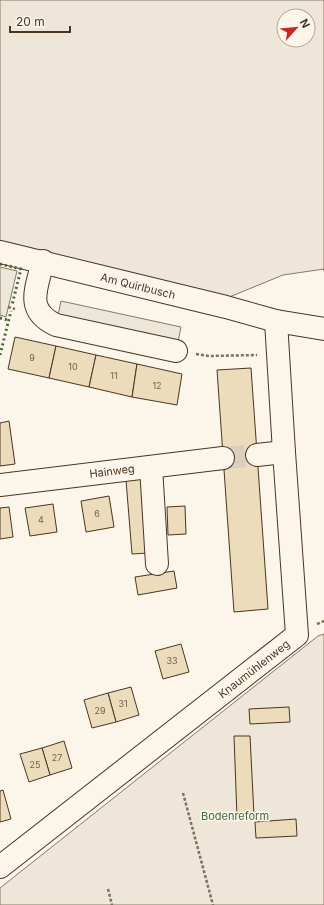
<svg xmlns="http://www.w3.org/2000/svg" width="324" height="905" font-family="Inter,sans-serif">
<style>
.green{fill:#ede6d9;stroke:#887966;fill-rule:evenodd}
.parking{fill:#ede7d9;stroke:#887966}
.building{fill:#ecdcbc;stroke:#4a3520}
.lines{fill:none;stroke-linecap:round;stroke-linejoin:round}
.minor-tunnel{stroke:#d8cfc1;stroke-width:22;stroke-dasharray:22 11;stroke-linecap:butt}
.minor-casing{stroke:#4a3520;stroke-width:24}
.path{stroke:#7f6f5c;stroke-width:2.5;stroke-dasharray:3 2;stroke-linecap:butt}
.minor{stroke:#fbf6e9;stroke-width:22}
.hedge{stroke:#436837;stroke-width:3;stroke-dasharray:2 3;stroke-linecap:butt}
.labels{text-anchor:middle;stroke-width:3;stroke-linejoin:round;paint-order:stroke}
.number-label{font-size:9px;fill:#725f47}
.street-label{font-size:11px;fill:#4a3520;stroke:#fbf6e9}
.park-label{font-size:11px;fill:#436837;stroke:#fbf6e9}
</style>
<rect width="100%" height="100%" fill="#fbf6e9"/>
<g class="green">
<path d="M 0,0 L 324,0 L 324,271 L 324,269 L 283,275 L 227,298 L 0,241 ZM 284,16 L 308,16 L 308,40 L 284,40 Z"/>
<path d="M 324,634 L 324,905 L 0,905 L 0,888 L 318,636 Z"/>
</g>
<g class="parking">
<path d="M 0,267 L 17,271 L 6,317 L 0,315 Z"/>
<path d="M 61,301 L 181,327 L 176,351 L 56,325 Z"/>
</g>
<g class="building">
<path d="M 15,337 L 56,346 L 49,378 L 8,369 Z"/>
<path d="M 56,346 L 96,355 L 89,387 L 49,378 Z"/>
<path d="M 96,355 L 137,364 L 132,397 L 89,387 Z"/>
<path d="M 137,364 L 182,374 L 177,405 L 132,397 Z"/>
<path d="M 251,368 L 268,609 L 234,612 L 217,370 Z"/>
<path d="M 9,421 L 15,464 L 0,466 L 0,423 Z"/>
<path d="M 143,478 L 149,553 L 132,554 L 126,480 Z"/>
<path d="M 109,496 L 114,527 L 86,532 L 81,501 Z"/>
<path d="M 53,504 L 57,532 L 30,536 L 25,508 Z"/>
<path d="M 185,506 L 186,534 L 168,535 L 167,507 Z"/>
<path d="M 9,507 L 13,537 L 0,539 L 0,508 Z"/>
<path d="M 174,571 L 177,588 L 138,595 L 135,577 Z"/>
<path d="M 181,644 L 189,672 L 163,679 L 155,651 Z"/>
<path d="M 131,687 L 139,715 L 116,722 L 108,693 Z"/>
<path d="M 108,693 L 116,722 L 92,728 L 84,700 Z"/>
<path d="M 289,707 L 290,722 L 250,724 L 249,709 Z"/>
<path d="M 234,736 L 250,736 L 254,816 L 237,817 Z"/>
<path d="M 64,741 L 72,768 L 50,775 L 42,748 Z"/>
<path d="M 42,748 L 50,775 L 29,782 L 20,754 Z"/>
<path d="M 3,790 L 11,819 L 0,822 L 0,791 Z"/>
<path d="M 296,819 L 297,836 L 256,838 L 255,822 Z"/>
</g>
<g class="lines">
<path class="minor-tunnel" d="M 223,458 L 257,455"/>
<g class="minor-casing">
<g id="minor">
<path d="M 0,252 L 226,307 L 276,321 L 324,329"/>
<path d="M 43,261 C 37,288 24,310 56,325 L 176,351"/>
<path d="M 257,455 L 284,452"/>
<path d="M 151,467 L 157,564"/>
<path d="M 0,485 L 223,458"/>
<path d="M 0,867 L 297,635 L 284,452 L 276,321"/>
</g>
</g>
<g class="path">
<path d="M 8,307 L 15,309"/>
<path d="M 196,354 L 209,356 L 257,355"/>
<path d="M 317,624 L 324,621"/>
<path d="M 183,793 L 213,905"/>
<path d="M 108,889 L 112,905"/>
</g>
<use href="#minor" class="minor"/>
<g class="hedge">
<path d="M 0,264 L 21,269 L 12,305"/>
<path d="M 0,318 L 8,320"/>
<path d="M 0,355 L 11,311"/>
</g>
</g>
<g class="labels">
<g class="number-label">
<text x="32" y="361">9</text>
<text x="73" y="370">10</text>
<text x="114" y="379">11</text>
<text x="157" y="389">12</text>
<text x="97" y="517">6</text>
<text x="41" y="523">4</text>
<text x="172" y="664">33</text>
<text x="123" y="707">31</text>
<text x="100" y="714">29</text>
<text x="57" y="761">27</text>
<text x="35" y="768">25</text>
</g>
<g class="street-label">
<text transform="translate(138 286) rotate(14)" y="4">Am Quirlbusch</text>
<text transform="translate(112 471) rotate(-7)" y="4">Hainweg</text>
<text transform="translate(254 669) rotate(-38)" y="4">Knaumühlenweg</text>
</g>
<g class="park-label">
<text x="235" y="820">Bodenreform</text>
</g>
</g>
<g transform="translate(296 28) rotate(63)"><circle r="19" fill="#fbf6e9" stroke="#b4a999"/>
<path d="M0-3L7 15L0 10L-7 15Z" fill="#c62828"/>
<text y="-6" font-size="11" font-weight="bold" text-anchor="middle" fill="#4a3520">N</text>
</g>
<path d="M10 26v6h60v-6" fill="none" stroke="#4a3520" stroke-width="2"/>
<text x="16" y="26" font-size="12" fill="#4a3520" stroke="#fbf6e9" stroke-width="3" paint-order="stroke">20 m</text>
</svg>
